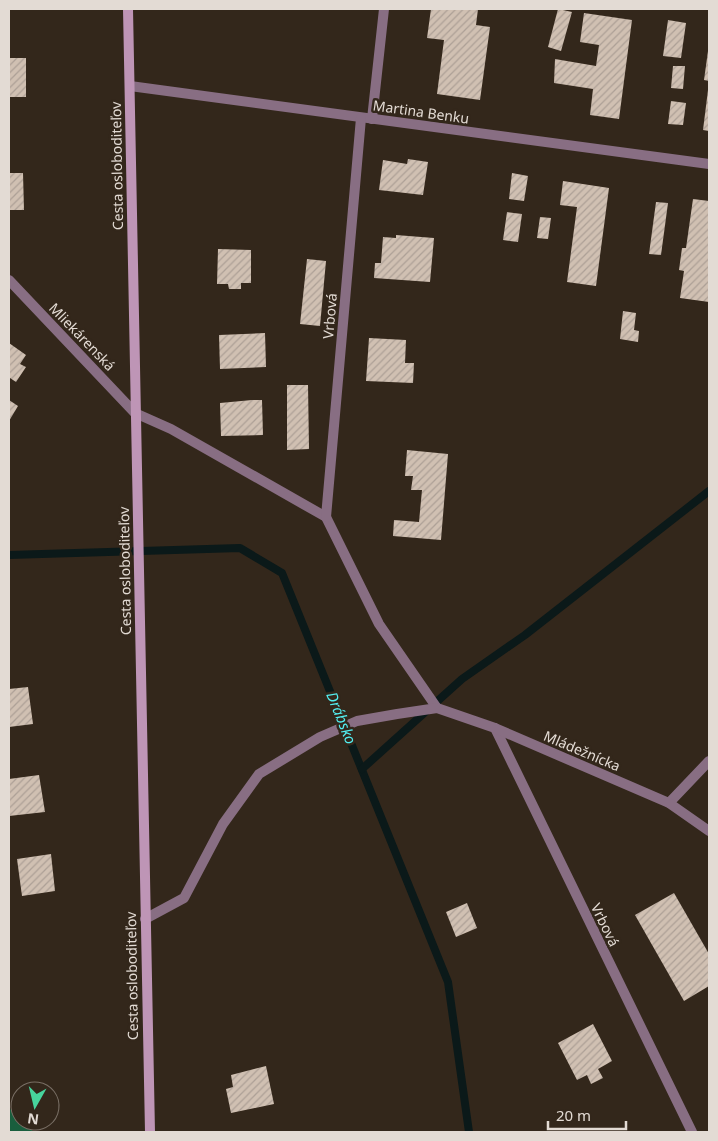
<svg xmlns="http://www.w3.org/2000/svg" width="718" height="1141" font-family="'Noto Sans',sans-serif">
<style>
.green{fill:#195e3d}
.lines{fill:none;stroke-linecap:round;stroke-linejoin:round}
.stream{stroke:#0b1919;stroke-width:8}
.building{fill:url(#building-hatch)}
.lane{stroke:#886e83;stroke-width:10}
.street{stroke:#886e83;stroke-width:10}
.secondary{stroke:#be95b6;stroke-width:10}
.labels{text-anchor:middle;stroke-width:5;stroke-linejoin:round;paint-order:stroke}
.street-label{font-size:14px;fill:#e3dbd4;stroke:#33271b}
.water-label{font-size:15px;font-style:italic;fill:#53eef0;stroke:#33271b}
</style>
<defs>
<pattern id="building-hatch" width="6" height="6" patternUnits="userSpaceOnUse" patternTransform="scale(1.25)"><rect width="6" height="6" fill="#d0c0b2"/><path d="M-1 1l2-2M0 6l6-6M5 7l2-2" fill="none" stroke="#ada096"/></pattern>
</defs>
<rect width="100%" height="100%" fill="#33271b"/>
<path class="green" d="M 9,1108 L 20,1119 L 20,1121 L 22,1121 L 34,1132 L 9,1132 Z"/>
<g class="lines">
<g class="stream">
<path d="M 9,555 L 240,548 L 282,573 L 448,982 L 469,1132"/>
<path d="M 362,769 L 462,679 L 525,635 L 709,491"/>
</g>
</g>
<g class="building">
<path d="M 431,9 L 478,9 L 476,25 L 490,27 L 480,100 L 437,94 L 444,40 L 427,38 Z"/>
<path d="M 558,9 L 572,12 L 561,51 L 548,47 Z"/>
<path d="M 584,13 L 632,20 L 619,119 L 590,115 L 593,89 L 554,83 L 555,59 L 596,66 L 599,45 L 580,42 Z"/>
<path d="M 668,20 L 686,23 L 681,58 L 663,56 Z"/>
<path d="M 708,51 L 709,51 L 709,81 L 704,80 Z"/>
<rect x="9" y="58" width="17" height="39"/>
<path d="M 673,66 L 685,66 L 683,89 L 671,88 Z"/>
<path d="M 708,90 L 709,90 L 709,131 L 703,130 Z"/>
<path d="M 671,101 L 686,103 L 683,125 L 668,124 Z"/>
<path d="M 408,159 L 428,162 L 423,195 L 379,190 L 383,160 L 407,164 Z"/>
<path d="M 9,173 L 23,173 L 24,210 L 9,210 Z"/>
<path d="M 512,173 L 528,176 L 524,201 L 509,199 Z"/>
<path d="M 563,181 L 609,188 L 596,286 L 567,282 L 577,207 L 560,205 Z"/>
<path d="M 693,199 L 709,201 L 709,302 L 680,298 L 684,271 L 679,270 L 682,248 L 686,248 Z"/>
<path d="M 656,202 L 668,203 L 661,255 L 649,254 Z"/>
<path d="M 507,212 L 522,214 L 518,242 L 503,240 Z"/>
<path d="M 540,217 L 551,218 L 548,239 L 537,238 Z"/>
<path d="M 396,235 L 434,238 L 430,282 L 374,278 L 375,263 L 381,263 L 383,237 L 396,238 Z"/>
<path d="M 218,249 L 251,250 L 251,283 L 241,283 L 241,289 L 229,289 L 228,284 L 217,284 Z"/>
<path d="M 307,259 L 326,261 L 320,326 L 300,324 Z"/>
<path d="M 623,311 L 636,313 L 634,330 L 639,331 L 638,342 L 620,339 Z"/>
<path d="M 265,333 L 266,367 L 220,369 L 219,335 Z"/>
<path d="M 369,338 L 406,340 L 405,363 L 414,363 L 413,383 L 366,381 Z"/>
<path d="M 9,343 L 26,355 L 20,364 L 26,367 L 16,382 L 10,378 L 9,380 Z"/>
<path d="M 287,385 L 308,385 L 309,449 L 287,450 Z"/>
<path d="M 9,400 L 18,406 L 9,421 Z"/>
<path d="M 252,400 L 262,400 L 263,435 L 221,436 L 220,403 Z"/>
<path d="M 407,450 L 448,454 L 441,540 L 393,536 L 394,520 L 419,522 L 422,490 L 411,490 L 413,476 L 405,476 Z"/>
<path d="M 28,687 L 33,724 L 9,727 L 9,689 Z"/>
<path d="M 39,775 L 45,812 L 9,816 L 9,779 Z"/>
<path d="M 51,854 L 55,891 L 22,896 L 17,859 Z"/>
<path d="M 674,893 L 709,954 L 709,986 L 684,1001 L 635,915 Z"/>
<path d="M 467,903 L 477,928 L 456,937 L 446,912 Z"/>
<path d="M 593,1024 L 612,1061 L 598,1069 L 603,1078 L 591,1084 L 587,1075 L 577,1080 L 558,1043 Z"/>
<path d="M 266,1066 L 274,1104 L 231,1113 L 226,1089 L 233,1087 L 231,1075 Z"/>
</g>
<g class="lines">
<g class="lane">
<path d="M 372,119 L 384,9"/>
<path d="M 669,803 L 709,761"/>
</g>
<g class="street">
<path d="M 130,86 L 709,164"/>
<path d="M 9,280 L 135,413 L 171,429 L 326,517 L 379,624 L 437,708"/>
<path d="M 326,517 L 361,118"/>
<path d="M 495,728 L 692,1132"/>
<path d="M 145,919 L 184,898 L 223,824 L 259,774 L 320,737 L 357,721 L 397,714 L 437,708 L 495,728 L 669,803 L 709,831"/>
</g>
<path class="secondary" d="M 128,9 L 150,1132"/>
</g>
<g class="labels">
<g class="street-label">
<text transform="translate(421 112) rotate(8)" y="5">Martina Benku</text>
<text transform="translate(117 166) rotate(-91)" y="5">Cesta osloboditeľov</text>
<text transform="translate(330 316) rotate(-85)" y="5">Vrbová</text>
<text transform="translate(82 337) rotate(46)" y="5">Mliekárenská</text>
<text transform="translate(125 571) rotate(-91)" y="5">Cesta osloboditeľov</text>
<text transform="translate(582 751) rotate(23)" y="5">Mládežnícka</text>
<text transform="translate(605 925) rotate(64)" y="5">Vrbová</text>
<text transform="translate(132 976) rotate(-91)" y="5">Cesta osloboditeľov</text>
</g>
<g class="water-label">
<text transform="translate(341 718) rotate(68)" y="5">Drábsko</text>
</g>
</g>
<rect width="718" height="1141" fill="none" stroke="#e3dbd4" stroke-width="20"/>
<g transform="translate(35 1106) rotate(188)"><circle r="24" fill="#33271b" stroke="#796f65"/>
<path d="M0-4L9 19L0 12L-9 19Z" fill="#47d49d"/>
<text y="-8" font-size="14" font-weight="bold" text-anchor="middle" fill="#e3dbd4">N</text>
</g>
<path d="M548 1121v8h78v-8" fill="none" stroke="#e3dbd4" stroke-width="2.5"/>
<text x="556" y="1121" font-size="15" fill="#e3dbd4" stroke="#33271b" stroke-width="4" paint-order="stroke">20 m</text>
</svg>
